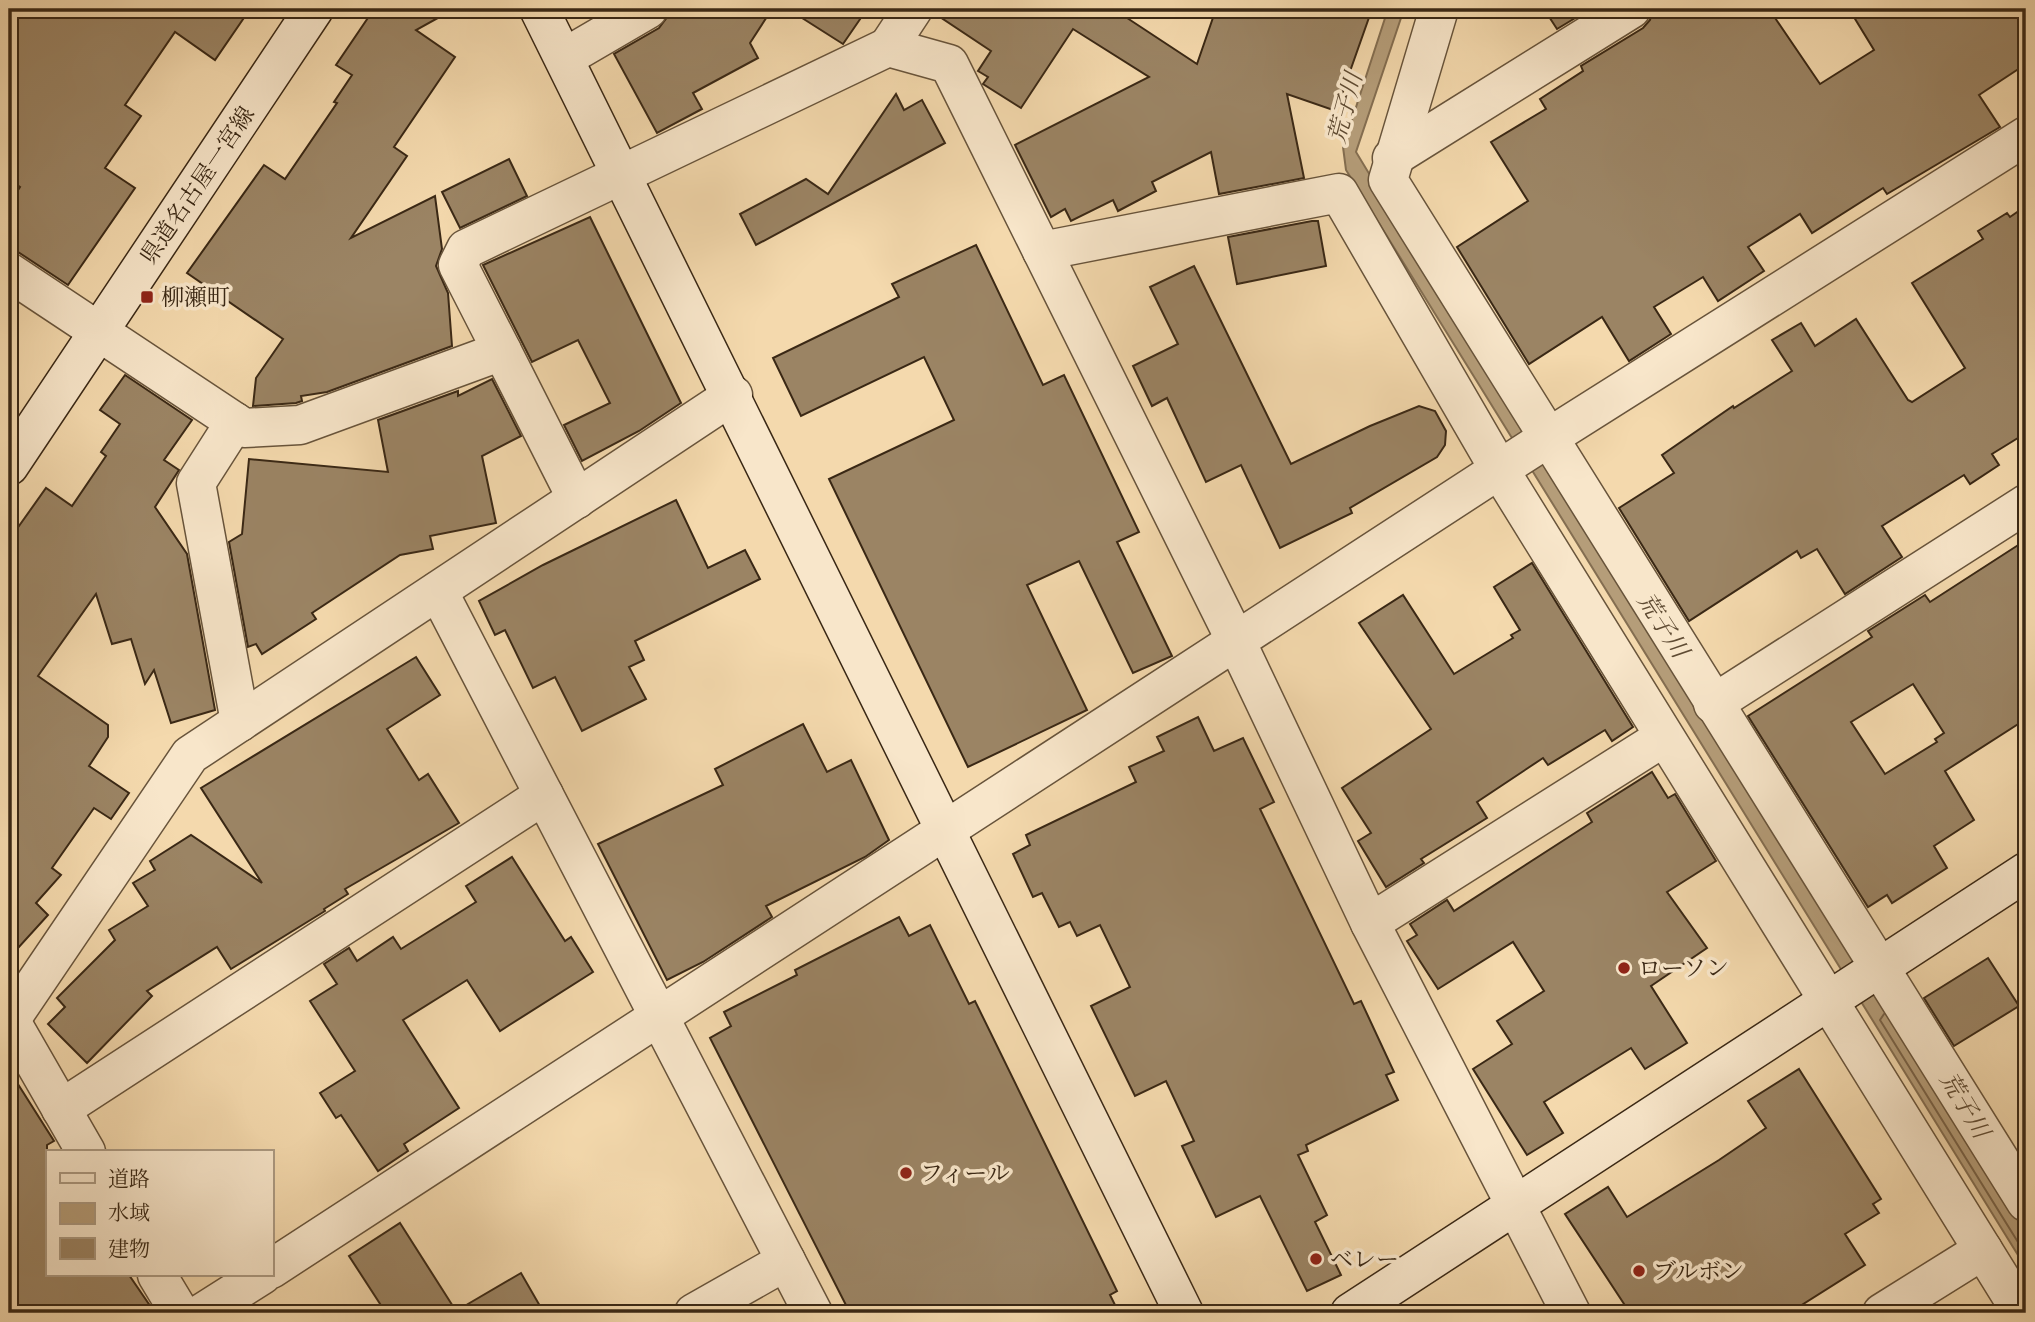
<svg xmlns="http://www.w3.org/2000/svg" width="2035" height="1322" font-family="'IM FELL Double Pica','Noto Serif JP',serif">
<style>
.water{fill:#b59d79;stroke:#846e51;stroke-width:2}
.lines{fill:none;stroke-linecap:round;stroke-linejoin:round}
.shore{stroke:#786247;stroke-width:2}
.building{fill:#9b8464;stroke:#3a2815;stroke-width:2;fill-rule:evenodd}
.street-casing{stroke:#68543b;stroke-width:41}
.secondary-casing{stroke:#3a2815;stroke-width:41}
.street{stroke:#f8e6ca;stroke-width:38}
.secondary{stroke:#f8e6ca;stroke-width:38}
.poi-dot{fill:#8f2418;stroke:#f8e6ca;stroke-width:2.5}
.labels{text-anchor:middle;stroke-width:7;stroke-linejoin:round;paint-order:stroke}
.street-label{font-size:23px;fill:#3a2815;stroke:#f8e6ca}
.poi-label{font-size:23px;fill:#3a2815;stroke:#f8e6ca;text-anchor:start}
.water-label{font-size:24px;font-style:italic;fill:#5f4b33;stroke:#f8e6ca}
</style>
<rect width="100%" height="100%" fill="#f4d9ad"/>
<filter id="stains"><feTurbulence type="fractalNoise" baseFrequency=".00286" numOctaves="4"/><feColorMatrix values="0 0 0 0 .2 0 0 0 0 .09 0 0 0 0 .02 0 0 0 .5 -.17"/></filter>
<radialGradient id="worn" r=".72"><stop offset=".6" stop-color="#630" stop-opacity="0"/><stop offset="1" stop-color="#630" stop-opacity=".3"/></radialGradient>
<path class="water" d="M 1388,9 L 1404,9 L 1356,152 L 1548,470 L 2026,1223 L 2026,1268 L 1346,170 L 1343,147 Z"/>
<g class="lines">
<path class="shore" d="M 1884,1014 L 1880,1020 L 2026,1255"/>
</g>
<g class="building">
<path d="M 9,9 L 250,9 L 215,60 L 175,32 L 125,105 L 141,116 L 105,168 L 135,188 L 68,285 L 9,246 L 9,204 L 20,187 L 9,179 Z"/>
<path d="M 374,9 L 454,9 L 416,30 L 455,57 L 394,147 L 407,156 L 351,238 L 435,196 L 442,249 L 436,266 L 448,293 L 452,346 L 327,392 L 301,396 L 302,401 L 296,403 L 253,406 L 256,378 L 283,339 L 187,273 L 264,165 L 285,179 L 337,103 L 334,102 L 352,75 L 336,65 Z"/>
<path d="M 682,9 L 772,9 L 750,43 L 758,58 L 693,93 L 702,109 L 657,133 L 614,54 L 659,28 L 668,16 Z"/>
<path d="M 788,9 L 867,9 L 843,44 Z"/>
<path d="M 935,9 L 1104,9 L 1115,16 L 1118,12 L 1197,64 L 1216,9 L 1372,9 L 1336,111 L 1287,94 L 1304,178 L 1219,194 L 1211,152 L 1152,182 L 1156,191 L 1118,211 L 1113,200 L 1071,221 L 1065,209 L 1051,217 L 1015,145 L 1149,77 L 1073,29 L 1021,108 L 983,84 L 988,77 L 978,71 L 991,51 L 934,13 Z"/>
<path d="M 1544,9 L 1590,9 L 1557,29 Z"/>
<path d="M 1653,9 L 1769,9 L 1820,84 L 1874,50 L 1849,9 L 2026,9 L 2026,64 L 1979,95 L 2000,127 L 1887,194 L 1883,188 L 1812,233 L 1800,214 L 1748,247 L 1764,271 L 1718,301 L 1703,277 L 1654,307 L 1671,334 L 1629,361 L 1602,317 L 1529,364 L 1457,247 L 1528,201 L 1491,142 L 1546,109 L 1540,99 L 1583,71 L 1581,66 L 1643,28 L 1650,20 Z"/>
<path d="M 896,94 L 904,110 L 922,100 L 945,143 L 756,245 L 740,214 L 806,179 L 828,194 Z"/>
<path d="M 509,159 L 527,196 L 460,228 L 442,192 Z"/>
<path d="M 2026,206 L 2026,433 L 1992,454 L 1999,465 L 1970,484 L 1964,475 L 1882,526 L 1902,557 L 1845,594 L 1817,549 L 1801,558 L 1797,551 L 1689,621 L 1619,508 L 1674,473 L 1662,455 L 1733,406 L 1734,408 L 1792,371 L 1772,340 L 1801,323 L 1815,346 L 1856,319 L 1908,400 L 1912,402 L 1965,368 L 1912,283 L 1983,239 L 1978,231 L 2007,213 L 2010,217 Z"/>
<path d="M 590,217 L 681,403 L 639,431 L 582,461 L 564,425 L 610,403 L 578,340 L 532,362 L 483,265 Z"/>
<path d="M 1312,221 L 1318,221 L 1326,266 L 1237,284 L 1228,237 Z"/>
<path d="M 976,245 L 1043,385 L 1064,375 L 1139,532 L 1117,542 L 1172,656 L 1133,673 L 1079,561 L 1027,585 L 1087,710 L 968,767 L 829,479 L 954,420 L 924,357 L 801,416 L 773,358 L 899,297 L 892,284 Z"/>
<path d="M 1194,266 L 1291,464 L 1370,426 L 1419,406 L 1435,411 L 1446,431 L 1445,445 L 1437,457 L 1350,508 L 1352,513 L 1280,548 L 1241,465 L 1206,482 L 1167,398 L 1152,406 L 1133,366 L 1178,344 L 1150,287 Z"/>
<path d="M 125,375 L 192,420 L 164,460 L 179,470 L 155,507 L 187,554 L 215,710 L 171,723 L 154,670 L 145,684 L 131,639 L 112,644 L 96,594 L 38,676 L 108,725 L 108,737 L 89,766 L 129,793 L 111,819 L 94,808 L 52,868 L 61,875 L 36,903 L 48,915 L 9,958 L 9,540 L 46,488 L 72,506 L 106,456 L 101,452 L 120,424 L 100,410 Z"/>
<path d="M 492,379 L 521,436 L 482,456 L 496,523 L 430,536 L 433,549 L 400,555 L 312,613 L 316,619 L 262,654 L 256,644 L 248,647 L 229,542 L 242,534 L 249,459 L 388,472 L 378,420 L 458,391 L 458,396 Z"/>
<path d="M 676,500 L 708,568 L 745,550 L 760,579 L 635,641 L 644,660 L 629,667 L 646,699 L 582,731 L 555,677 L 533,688 L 505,630 L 495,635 L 479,601 L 543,565 Z"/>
<path d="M 2026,540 L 2026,719 L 1945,771 L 1974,820 L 1934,846 L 1947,868 L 1892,903 L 1887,895 L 1868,907 L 1748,716 L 1872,637 L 1868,631 L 1925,595 L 1930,602 ZM 1913,684 L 1944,733 L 1935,739 L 1937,742 L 1885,774 L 1851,722 Z"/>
<path d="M 1532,563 L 1633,727 L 1612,741 L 1605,730 L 1548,765 L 1543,758 L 1477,802 L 1487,818 L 1421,859 L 1424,863 L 1386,887 L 1358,841 L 1371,833 L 1342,788 L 1431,729 L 1359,623 L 1403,595 L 1454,674 L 1513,638 L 1511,635 L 1520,630 L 1494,587 Z"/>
<path d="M 416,657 L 440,695 L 387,729 L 419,780 L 428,774 L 459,823 L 345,889 L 348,894 L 324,909 L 325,911 L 231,969 L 217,947 L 147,991 L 152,996 L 87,1063 L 48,1024 L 65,1007 L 57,998 L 115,940 L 109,930 L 148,906 L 133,883 L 155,870 L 150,861 L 191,835 L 262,883 L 201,788 Z"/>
<path d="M 1198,717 L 1214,751 L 1243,738 L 1274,802 L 1260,809 L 1354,1004 L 1361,1001 L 1394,1072 L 1386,1075 L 1398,1100 L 1306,1145 L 1308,1151 L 1298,1155 L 1327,1215 L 1315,1222 L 1341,1275 L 1307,1291 L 1260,1196 L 1216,1217 L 1182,1146 L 1194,1141 L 1166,1081 L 1135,1096 L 1091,1006 L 1130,987 L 1100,925 L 1077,936 L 1070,922 L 1059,927 L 1042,893 L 1033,897 L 1013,854 L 1030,845 L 1026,835 L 1136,782 L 1129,767 L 1164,751 L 1157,737 Z"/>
<path d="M 803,724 L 827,772 L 851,760 L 889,840 L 865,857 L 766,906 L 772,917 L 703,962 L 667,980 L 598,844 L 723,785 L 715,769 Z"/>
<path d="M 1652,772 L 1668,798 L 1675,794 L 1716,861 L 1667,892 L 1707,948 L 1651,986 L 1687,1043 L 1645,1069 L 1631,1048 L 1544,1102 L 1563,1133 L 1527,1155 L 1473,1069 L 1512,1044 L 1497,1021 L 1544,991 L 1513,942 L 1438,989 L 1407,941 L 1417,935 L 1410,924 L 1447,900 L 1454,911 L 1592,822 L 1587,813 Z"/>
<path d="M 512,857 L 565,941 L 571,937 L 593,972 L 500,1031 L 467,980 L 403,1020 L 459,1108 L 404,1144 L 408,1151 L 378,1171 L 341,1115 L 336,1118 L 320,1093 L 355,1071 L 310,1001 L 337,984 L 324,964 L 349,948 L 357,961 L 393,937 L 401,949 L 476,902 L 466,886 Z"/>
<path d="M 899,917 L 909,936 L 930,925 L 969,1004 L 975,1001 L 1117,1291 L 1110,1295 L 1119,1313 L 850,1313 L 710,1038 L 731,1026 L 724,1012 L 797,975 L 795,970 Z"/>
<path d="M 1988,958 L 2019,1006 L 1954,1046 L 1924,998 Z"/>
<path d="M 1799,1069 L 1881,1199 L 1873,1204 L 1879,1213 L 1845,1234 L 1865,1265 L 1789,1313 L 1630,1313 L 1565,1214 L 1608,1187 L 1627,1217 L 1719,1160 L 1766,1128 L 1748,1101 Z"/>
<path d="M 9,1070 L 54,1141 L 47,1145 L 47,1275 L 129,1275 L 155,1313 L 9,1313 Z"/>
<path d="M 400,1223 L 456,1311 L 521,1273 L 544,1313 L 386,1313 L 349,1256 Z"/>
</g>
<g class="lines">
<g class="street-casing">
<g id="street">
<path d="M 1439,9 L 1388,180 L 2026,1202"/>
<path d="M 888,47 L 913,9"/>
<path d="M 564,58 L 648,9"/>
<path d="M 1392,158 L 1631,9"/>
<path d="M 1042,251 L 1339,193 L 1499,469 L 2022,1313"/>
<path d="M 9,272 L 244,428 L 300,425 L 502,351 L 458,265 L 466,249 L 888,47 L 949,64 L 1236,641 L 1370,923 L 1571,1313"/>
<path d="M 502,351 L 577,499"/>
<path d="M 235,422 L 196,483 L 240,722"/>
<path d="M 438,591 L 813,1313"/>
<path d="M 1713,704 L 2026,504"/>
<path d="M 1370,923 L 1664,737"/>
<path d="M 9,1018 L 86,1152"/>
<path d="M 9,1022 L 190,755 L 733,395"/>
<path d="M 61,1109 L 544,795"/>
<path d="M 271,1269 L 1540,443 L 2026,136"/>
<path d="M 157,1275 L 180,1313"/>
<path d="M 202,1313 L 262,1275"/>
<path d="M 694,1313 L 786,1261"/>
<path d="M 1882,1313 L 1983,1250"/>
</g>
</g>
<g class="secondary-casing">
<g id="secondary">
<path d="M 539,9 L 1184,1313"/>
<path d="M 9,466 L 314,9"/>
<path d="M 1350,1313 L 2026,872"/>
</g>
</g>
<use href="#street" class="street"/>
<use href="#secondary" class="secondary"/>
</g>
<g class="poi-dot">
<rect x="140" y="290" width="14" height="14" rx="3.5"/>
<circle cx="1624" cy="968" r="7"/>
<circle cx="906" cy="1173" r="7"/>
<circle cx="1316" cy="1259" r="7"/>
<circle cx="1639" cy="1271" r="7"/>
</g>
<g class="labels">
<g class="street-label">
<text transform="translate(197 185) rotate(-56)" y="8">県道名古屋一宮線</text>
</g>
<g class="poi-label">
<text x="161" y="305">柳瀬町</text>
<text x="1638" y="976">ローソン</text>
<text x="920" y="1181">フィール</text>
<text x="1330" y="1267">ベレー</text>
<text x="1653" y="1279">ブルボン</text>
</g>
<g class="water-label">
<text transform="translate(1345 108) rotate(-75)" y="8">荒子川</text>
<text transform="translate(1663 625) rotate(57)" y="8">荒子川</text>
<text transform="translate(1965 1105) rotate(59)" y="8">荒子川</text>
</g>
</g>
<rect width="2035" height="1322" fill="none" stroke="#f4d9ad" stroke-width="35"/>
<rect x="10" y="10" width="2014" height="1301" fill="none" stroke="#3a2815" stroke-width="3.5"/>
<rect x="18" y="18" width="2000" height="1287" fill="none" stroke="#3a2815" stroke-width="2"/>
<rect x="46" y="1150" width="228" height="126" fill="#f8e6ca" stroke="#ac9a82" stroke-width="2"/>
<rect x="60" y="1173" width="35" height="10" fill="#f8e6ca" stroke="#ac9a82" stroke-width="2"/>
<text x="108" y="1186" font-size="21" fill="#3a2815">道路</text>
<rect x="60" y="1203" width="35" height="21" fill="#b59d79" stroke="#ac9a82" stroke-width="2"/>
<text x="108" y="1220" font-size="21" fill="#3a2815">水域</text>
<rect x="60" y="1238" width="35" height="21" fill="#9b8464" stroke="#ac9a82" stroke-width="2"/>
<text x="108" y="1256" font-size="21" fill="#3a2815">建物</text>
<rect width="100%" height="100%" filter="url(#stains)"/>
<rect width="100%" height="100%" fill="url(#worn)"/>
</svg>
